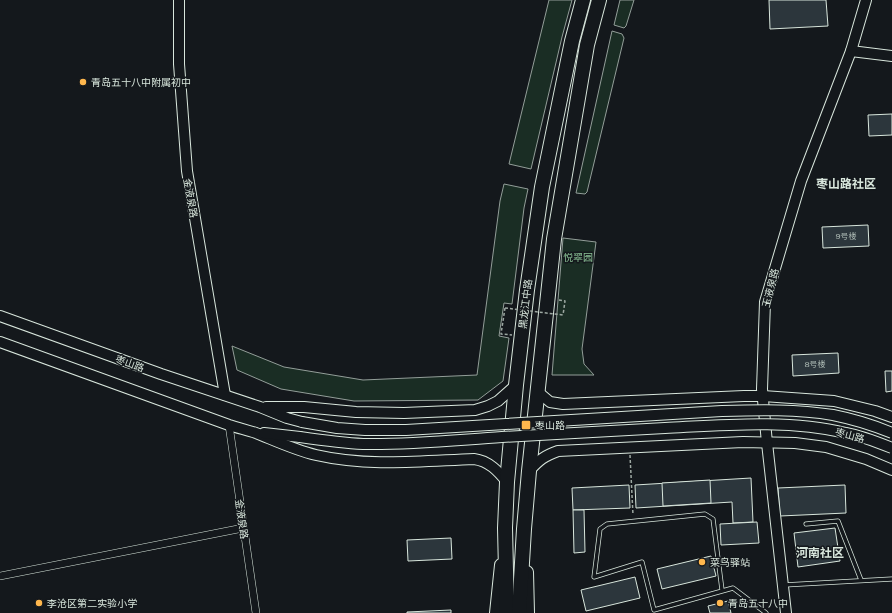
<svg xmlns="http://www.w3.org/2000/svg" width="892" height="613" font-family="'Public Sans','Noto Sans SC',sans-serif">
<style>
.green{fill:#1a2d24;stroke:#939e99}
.building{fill:#2c363c;stroke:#d8e6dc}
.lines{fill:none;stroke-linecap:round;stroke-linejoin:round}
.lane-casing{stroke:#d8e6dc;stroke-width:5}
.street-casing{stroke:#d8e6dc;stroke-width:8}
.secondary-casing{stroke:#d8e6dc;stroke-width:12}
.primary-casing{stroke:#d8e6dc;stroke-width:14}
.highway-casing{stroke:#d8e6dc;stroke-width:16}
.path{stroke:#9da8a2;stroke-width:1.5;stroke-dasharray:3 2;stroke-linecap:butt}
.lane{stroke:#14181c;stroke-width:3.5}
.street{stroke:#14181c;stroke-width:7}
.secondary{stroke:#14181c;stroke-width:10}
.primary{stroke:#14181c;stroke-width:12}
.highway{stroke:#14181c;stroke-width:14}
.secondary-bridge-casing{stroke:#d8e6dc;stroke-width:12;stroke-linecap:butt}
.path-bridge{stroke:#9da8a2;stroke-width:1.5;stroke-dasharray:3 2;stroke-linecap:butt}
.secondary-bridge{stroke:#14181c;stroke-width:10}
.poi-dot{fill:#ffb74d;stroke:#14181c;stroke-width:1.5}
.labels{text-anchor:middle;stroke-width:3;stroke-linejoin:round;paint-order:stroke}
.number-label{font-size:8px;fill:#adbab4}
.poi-label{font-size:10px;fill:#d8e6dc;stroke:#14181c;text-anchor:start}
.street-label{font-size:10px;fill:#d8e6dc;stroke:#14181c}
.park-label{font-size:10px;fill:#8ac095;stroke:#14181c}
.quarter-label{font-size:12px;font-weight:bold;fill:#d8e6dc;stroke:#14181c}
</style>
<rect width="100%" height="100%" fill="#14181c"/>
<g class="green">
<path d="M 549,0 L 572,0 L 562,37 L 531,169 L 509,164 Z"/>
<path d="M 620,0 L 634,0 L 626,26 L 624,28 L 614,25 Z"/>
<path d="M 612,31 L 622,34 L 624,38 L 587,192 L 585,194 L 576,193 Z"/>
<path d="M 504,184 L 528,189 L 524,208 L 512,304 L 504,303 L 499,336 L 509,338 L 503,381 L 478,400 L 354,401 L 281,389 L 237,370 L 232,346 L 284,367 L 363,380 L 477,375 L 500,201 Z"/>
<path d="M 563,238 L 596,242 L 582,349 L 584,364 L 594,375 L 552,375 Z"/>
</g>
<g class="building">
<path d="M 769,0 L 826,0 L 828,26 L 770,29 Z"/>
<path d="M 892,114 L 892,135 L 869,136 L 868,115 Z"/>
<path d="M 868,225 L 869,246 L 823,248 L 822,227 Z"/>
<path d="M 838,353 L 839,373 L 793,376 L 792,355 Z"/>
<path d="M 885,371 L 892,371 L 892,391 L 886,392 Z"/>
<path d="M 751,478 L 753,522 L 733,523 L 732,502 L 636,508 L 635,485 Z"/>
<path d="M 710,480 L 711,503 L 663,506 L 662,483 Z"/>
<path d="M 629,485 L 630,508 L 573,510 L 572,488 Z"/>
<path d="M 845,485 L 846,513 L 780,516 L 778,488 Z"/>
<path d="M 573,510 L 584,510 L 585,552 L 574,553 Z"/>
<path d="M 757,522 L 759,543 L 721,545 L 720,524 Z"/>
<path d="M 835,528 L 840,561 L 798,567 L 794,533 Z"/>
<path d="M 451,538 L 452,559 L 408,561 L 407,540 Z"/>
<path d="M 711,556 L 716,576 L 662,589 L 657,569 Z"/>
<path d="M 635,577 L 640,598 L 586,611 L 581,590 Z"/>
<path d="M 728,601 L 731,613 L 710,613 L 708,606 Z"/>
<path d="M 451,610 L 451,613 L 407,613 L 407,612 Z"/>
</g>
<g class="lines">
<g class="lane-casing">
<g id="lane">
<path d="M 806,524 L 838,521 L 861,580"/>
<path d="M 784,585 L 892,579"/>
<path d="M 722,590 L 713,519 L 705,514 L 607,524 L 600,529 L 594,577 L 642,562 L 654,610 L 733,588 L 766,613"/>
</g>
</g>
<g class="street-casing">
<g id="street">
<path d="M 229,425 L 256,613"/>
<path d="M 0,576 L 243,528"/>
</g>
</g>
<g class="secondary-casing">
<g id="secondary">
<path d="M 179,0 L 179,64 L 187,171 L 225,395"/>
<path d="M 851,51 L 892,56"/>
<path d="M 0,316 L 161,374 L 260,407 L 287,418 L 302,422"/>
<path d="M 0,342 L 229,425 C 238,428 247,430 256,433 C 276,441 295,450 316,455 C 368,467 422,461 474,459 C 489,461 498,471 507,482"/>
<path d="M 537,391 L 550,402 L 563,404 L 744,396 L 763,396 L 834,401 L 875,411 L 892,417"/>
<path d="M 266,407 L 304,407 L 356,412 L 404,413 L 475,410 L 488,406 L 498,401 L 516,385"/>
<path d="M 264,433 L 300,437"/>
<path d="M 529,471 C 539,460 544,456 558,451 L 743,442 L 795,443 L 826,447 L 866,459 L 892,470"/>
<path d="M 786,613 L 767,443 L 762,389 L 765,302 L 801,181 L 851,51 L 866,0"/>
</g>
</g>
<g class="primary-casing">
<g id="primary">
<path d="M 527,572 L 528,613"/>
<path d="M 496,613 L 501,565"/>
</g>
</g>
<g class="highway-casing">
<g id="highway">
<path d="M 507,613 L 505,528 L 507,482 L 516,385 L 527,290 L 542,187 L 572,41 L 583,0"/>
<path d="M 519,613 L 524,529 L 529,471 L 554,239 L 587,45 L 599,0"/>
</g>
</g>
<g class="path">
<path d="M 559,300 L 565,301 L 563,315"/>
<path d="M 505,308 L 501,334 L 512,335"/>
<path d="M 630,455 L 633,515"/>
</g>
<use href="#lane" class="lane"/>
<use href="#street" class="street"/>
<use href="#secondary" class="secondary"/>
<use href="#primary" class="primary"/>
<use href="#highway" class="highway"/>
<g class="secondary-bridge-casing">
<g id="secondary-bridge">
<path d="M 302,422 L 337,428 L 365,430 L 406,430 L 722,411 C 759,410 797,409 833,415 C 853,419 873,425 892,433"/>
<path d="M 300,437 C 321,440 342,443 363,444 C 409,445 456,440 502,437 C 556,434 611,431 665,428 C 724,425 789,419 846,433 C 862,436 877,442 892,448"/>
</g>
</g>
<path class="path-bridge" d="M 505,308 L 563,315"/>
<use href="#secondary-bridge" class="secondary-bridge"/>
</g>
<g class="poi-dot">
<circle cx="83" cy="82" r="4"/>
<rect x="521" y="420" width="10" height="10" rx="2"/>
<circle cx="702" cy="562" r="4"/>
<circle cx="39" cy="603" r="4"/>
<circle cx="720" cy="603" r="4"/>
</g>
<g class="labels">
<g class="number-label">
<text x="846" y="239">9号楼</text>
<text x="815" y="367">8号楼</text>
</g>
<g class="poi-label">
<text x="91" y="86">青岛五十八中附属初中</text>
<text x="535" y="429">枣山路</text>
<text x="710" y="566">菜鸟驿站</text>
<text x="47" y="607">李沧区第二实验小学</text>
<text x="728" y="607">青岛五十八中</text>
</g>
<g class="street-label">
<text transform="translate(191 198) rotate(80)" y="4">金液泉路</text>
<text transform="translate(770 288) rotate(-76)" y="4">玉液泉路</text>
<text transform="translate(525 304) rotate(-83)" y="4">黑龙江中路</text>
<text transform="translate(130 363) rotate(20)" y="4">枣山路</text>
<text transform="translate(850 435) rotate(15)" y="4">枣山路</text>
<text transform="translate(242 519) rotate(82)" y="4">金液泉路</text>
</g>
<g class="park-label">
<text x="578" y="261">悦翠园</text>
</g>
<g class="quarter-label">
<text x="846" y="188">枣山路社区</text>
<text x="820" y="557">河南社区</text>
</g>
</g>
</svg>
